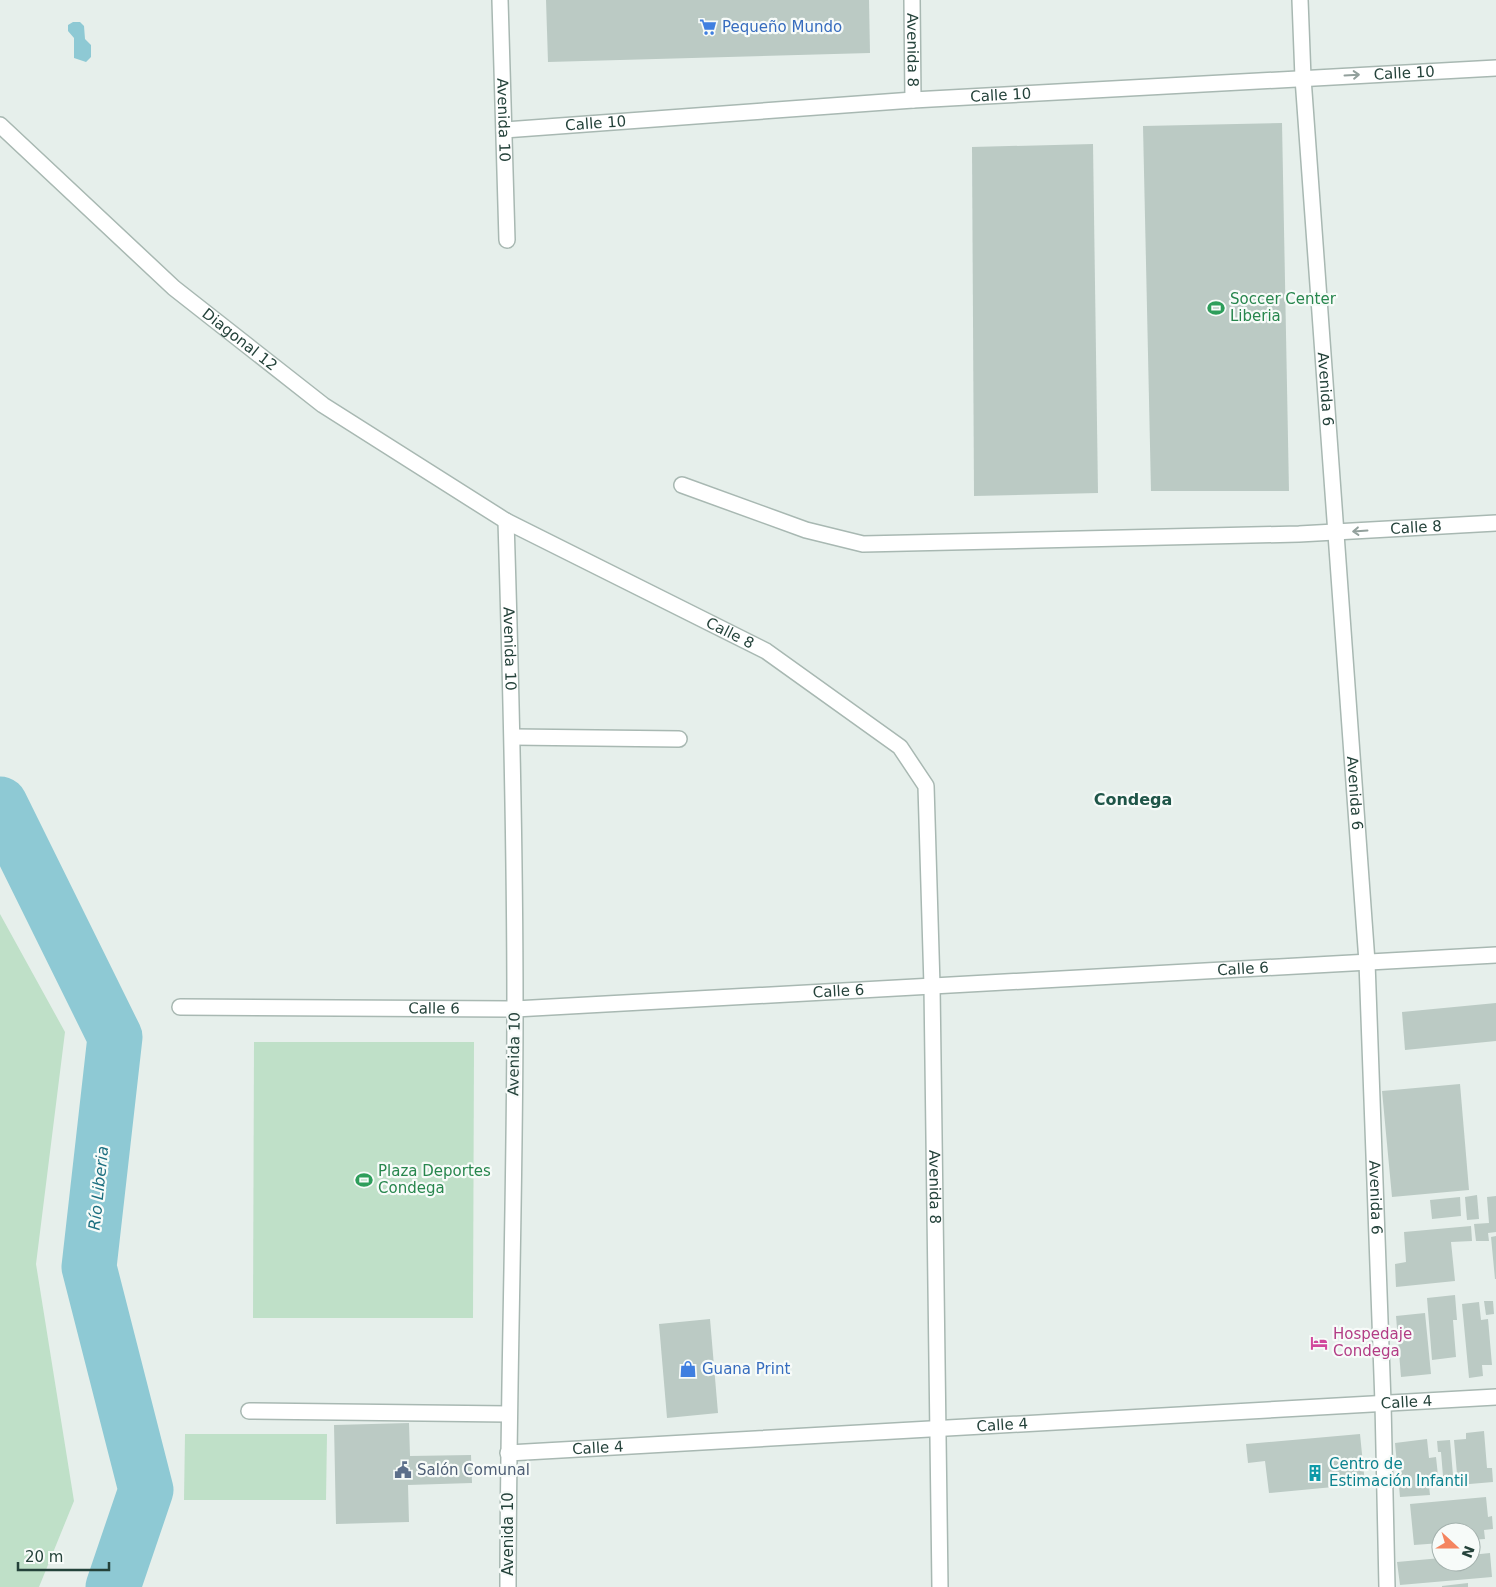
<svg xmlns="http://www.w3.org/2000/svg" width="1496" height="1587" font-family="'DejaVu Sans',sans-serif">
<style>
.green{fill:#bfe0c8}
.water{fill:#8ec9d4}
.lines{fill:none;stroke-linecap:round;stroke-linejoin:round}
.river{stroke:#8ec9d4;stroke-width:55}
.building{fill:#bbcac4}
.minor-casing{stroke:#a8b8b2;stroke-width:18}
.minor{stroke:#fff;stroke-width:15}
.oneway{stroke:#92a09c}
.labels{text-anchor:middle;stroke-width:4.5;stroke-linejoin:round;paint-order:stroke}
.shop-label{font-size:15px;fill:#366cbe;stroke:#f7fbf9;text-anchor:start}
.street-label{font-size:15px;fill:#24423a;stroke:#f7fbf9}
.leisure-label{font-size:15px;fill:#27864d;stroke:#f7fbf9;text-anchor:start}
.hotel-label{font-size:15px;fill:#b23c85;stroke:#f7fbf9;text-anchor:start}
.culture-label{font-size:15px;fill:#0d838f;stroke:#f7fbf9;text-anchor:start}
.service-label{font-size:15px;fill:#4e5e75;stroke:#f7fbf9;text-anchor:start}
.neighbourhood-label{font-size:16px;font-weight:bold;fill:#1f5548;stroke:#f7fbf9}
.water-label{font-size:16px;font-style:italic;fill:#1c6f80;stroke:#f7fbf9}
</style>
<rect width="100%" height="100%" fill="#e6efeb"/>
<g class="green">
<path d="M 0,914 L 65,1032 L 36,1264 L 74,1501 L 39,1587 L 0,1587 Z"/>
<path d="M 254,1042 L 474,1042 L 473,1318 L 253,1318 Z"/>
<path d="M 185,1434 L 327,1434 L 326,1500 L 184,1500 Z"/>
</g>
<path class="water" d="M 73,22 L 80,22 L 84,26 L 85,39 L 91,45 L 91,57 L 86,62 L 74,58 L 74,38 L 68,31 L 68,25 Z"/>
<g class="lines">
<path class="river" d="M 0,804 L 115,1037 L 89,1267 L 146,1490 L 113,1587"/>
</g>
<g class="building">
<path d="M 546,0 L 869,0 L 870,53 L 548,62 Z"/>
<path d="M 1282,123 L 1289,491 L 1151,491 L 1143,126 Z"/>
<path d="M 1093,144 L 1098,493 L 974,496 L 972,147 Z"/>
<path d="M 1496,1003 L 1496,1041 L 1405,1050 L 1402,1012 Z"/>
<path d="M 1460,1084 L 1469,1190 L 1392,1197 L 1382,1091 Z"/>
<path d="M 1477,1195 L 1479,1219 L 1467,1220 L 1465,1197 Z"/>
<path d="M 1496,1196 L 1496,1232 L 1488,1233 L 1489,1241 L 1476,1241 L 1474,1224 L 1489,1223 L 1487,1197 Z"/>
<path d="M 1460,1197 L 1461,1216 L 1432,1219 L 1430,1200 Z"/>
<path d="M 1471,1226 L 1472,1241 L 1451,1242 L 1455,1281 L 1396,1287 L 1395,1264 L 1406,1262 L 1404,1232 Z"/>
<path d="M 1496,1236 L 1496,1279 L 1495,1279 L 1491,1237 Z"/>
<path d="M 1455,1295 L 1457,1320 L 1453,1320 L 1456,1357 L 1432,1360 L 1427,1298 Z"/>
<path d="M 1484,1301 L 1493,1301 L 1494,1314 L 1486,1315 Z"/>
<path d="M 1479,1302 L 1481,1320 L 1488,1319 L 1492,1365 L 1482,1365 L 1483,1376 L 1469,1378 L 1462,1304 Z"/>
<path d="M 1425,1313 L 1431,1374 L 1401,1377 L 1396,1316 Z"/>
<path d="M 710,1319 L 718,1413 L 667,1418 L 659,1324 Z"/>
<path d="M 409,1423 L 410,1456 L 471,1455 L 472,1483 L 408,1485 L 409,1522 L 336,1524 L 334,1425 Z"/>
<path d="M 1484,1431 L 1487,1468 L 1492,1468 L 1493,1482 L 1458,1485 L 1454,1440 L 1466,1439 L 1466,1433 Z"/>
<path d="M 1360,1434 L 1365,1484 L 1269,1493 L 1265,1461 L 1248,1463 L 1246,1444 Z"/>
<path d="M 1427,1439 L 1429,1458 L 1436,1457 L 1439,1485 L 1429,1486 L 1430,1495 L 1400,1497 L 1395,1443 Z"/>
<path d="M 1450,1440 L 1454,1487 L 1444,1488 L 1441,1452 L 1438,1452 L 1437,1441 Z"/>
<path d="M 1486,1497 L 1488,1517 L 1492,1516 L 1493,1529 L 1484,1530 L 1485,1539 L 1471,1540 L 1471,1532 L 1441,1532 L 1441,1543 L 1414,1545 L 1410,1504 Z"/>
<path d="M 1490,1553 L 1492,1577 L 1400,1585 L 1397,1562 L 1441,1558 L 1441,1562 L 1471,1562 L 1471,1555 Z"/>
<path d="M 1468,1583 L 1468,1587 L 1442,1587 L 1442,1586 Z"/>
</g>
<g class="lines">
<g class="minor-casing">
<g id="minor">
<path id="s1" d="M 500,0 L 507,240"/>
<path id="s2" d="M 912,0 L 913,100"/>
<path id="s3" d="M 1300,0 L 1303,78 L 1367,962 L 1383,1403 L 1387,1587"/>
<path id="s4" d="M 0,125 L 174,288 L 323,405 L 506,521 L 766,651 L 900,747 L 926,786 L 932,986 L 940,1587"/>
<path id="s5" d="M 504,130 L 913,100 L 1496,68"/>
<path id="s6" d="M 682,485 L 806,530 L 863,544 L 1299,534 L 1496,523"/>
<path id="s7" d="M 506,521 C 511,683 515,846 515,1008 C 515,1201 508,1394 508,1587"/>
<path d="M 513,737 L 679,739"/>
<path id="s8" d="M 180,1007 L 515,1009 L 1496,955"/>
<path d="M 249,1411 L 508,1414"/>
<path id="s9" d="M 508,1453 L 1496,1397"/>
</g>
</g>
<use href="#minor" class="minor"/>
</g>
<defs><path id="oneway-shaft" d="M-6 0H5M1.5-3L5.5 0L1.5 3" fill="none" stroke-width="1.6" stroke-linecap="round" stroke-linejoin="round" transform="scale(1.25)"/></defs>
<g class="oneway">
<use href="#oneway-shaft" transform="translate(1352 75) rotate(-3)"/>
<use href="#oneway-shaft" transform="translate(1360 531) rotate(176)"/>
</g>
<defs>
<g id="supermarket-bare" transform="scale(1.35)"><path d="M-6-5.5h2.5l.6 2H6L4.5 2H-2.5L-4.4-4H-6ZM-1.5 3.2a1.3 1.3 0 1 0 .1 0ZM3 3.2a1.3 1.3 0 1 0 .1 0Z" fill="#3f7fe0" stroke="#f7fbf9" stroke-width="2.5" paint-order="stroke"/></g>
<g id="stadium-bare" transform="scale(1.35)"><path d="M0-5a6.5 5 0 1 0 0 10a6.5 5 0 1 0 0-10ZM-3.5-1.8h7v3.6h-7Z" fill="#2e9e5b" stroke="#f7fbf9" stroke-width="2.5" paint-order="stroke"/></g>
<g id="hotel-bare" transform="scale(1.35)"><path d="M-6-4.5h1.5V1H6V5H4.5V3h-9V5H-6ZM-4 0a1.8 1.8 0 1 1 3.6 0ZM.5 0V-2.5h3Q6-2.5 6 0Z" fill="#d1479c" stroke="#f7fbf9" stroke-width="2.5" paint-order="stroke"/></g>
<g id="shop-bare" transform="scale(1.35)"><path d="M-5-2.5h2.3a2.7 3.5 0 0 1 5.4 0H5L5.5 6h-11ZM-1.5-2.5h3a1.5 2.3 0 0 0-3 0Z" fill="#3f7fe0" stroke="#f7fbf9" stroke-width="2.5" paint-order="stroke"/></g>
<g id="civic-bare" transform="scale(1.35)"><path d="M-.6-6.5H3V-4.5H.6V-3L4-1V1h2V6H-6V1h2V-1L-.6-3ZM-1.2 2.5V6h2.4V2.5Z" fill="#5c6f8a" stroke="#f7fbf9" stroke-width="2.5" paint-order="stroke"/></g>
<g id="building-bare" transform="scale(1.35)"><path d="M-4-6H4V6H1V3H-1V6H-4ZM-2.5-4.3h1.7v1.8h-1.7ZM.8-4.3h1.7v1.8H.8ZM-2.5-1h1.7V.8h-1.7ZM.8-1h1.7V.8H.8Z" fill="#0f9aa8" stroke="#f7fbf9" stroke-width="2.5" paint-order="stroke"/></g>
</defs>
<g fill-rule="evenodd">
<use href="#supermarket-bare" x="708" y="27"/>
<use href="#stadium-bare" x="1216" y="308"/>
<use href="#stadium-bare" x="364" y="1180"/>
<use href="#hotel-bare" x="1319" y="1343"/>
<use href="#shop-bare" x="688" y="1369"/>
<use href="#civic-bare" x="403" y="1470"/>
<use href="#building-bare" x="1315" y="1473"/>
</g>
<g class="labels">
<g class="shop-label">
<text x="722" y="32">Pequeño Mundo</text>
<text x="702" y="1374">Guana Print</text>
</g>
<g class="street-label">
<text dy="5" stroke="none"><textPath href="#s2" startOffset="50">Avenida 8</textPath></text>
<text dy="5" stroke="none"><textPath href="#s5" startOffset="902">Calle 10</textPath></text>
<text dy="5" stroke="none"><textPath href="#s5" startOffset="498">Calle 10</textPath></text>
<text dy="5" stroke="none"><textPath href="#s1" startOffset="120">Avenida 10</textPath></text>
<text dy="5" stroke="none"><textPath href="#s5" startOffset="92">Calle 10</textPath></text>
<text dy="5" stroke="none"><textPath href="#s4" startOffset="322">Diagonal 12</textPath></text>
<text dy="5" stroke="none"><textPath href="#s3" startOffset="390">Avenida 6</textPath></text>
<text dy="5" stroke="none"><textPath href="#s6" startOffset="744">Calle 8</textPath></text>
<text dy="5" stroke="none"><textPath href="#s4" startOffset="895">Calle 8</textPath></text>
<text dy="5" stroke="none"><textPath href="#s7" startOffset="128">Avenida 10</textPath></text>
<text dy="5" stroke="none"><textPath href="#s3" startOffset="795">Avenida 6</textPath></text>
<text dy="5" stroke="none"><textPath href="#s8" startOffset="1064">Calle 6</textPath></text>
<text dy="5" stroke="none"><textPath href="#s8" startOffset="659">Calle 6</textPath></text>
<text dy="5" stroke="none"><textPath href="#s8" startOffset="254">Calle 6</textPath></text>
<text transform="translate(514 1054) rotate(-89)" y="5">Avenida 10</text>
<text dy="5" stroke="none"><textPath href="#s4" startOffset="1548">Avenida 8</textPath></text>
<text dy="5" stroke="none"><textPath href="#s3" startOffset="1200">Avenida 6</textPath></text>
<text dy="5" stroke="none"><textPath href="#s9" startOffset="900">Calle 4</textPath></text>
<text dy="5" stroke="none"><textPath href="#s9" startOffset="495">Calle 4</textPath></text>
<text dy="5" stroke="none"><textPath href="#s9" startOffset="90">Calle 4</textPath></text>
<text transform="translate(508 1534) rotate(-90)" y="5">Avenida 10</text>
</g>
<g class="leisure-label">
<text x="1230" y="304">Soccer Center<tspan x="1230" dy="17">Liberia</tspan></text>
<text x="378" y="1176">Plaza Deportes<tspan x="378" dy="17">Condega</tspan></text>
</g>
<g class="hotel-label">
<text x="1333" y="1339">Hospedaje<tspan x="1333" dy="17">Condega</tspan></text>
</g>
<g class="culture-label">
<text x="1329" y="1469">Centro de<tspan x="1329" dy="17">Estimación Infantil</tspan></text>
</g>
<g class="service-label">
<text x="417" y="1475">Salón Comunal</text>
</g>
<g class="neighbourhood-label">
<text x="1133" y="805">Condega</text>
</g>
<g class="water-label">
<text transform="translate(98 1188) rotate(-84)" y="6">Río Liberia</text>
</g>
</g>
<g transform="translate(1456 1547) rotate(111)"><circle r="24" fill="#f7fbf9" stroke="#a3b1ad"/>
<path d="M0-4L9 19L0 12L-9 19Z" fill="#f4845f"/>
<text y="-8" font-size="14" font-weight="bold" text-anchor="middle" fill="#24423a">N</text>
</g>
<path d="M18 1562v8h91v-8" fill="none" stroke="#24423a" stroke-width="2.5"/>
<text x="25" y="1562" font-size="15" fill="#24423a" stroke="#f7fbf9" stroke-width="4" paint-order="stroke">20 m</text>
</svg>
